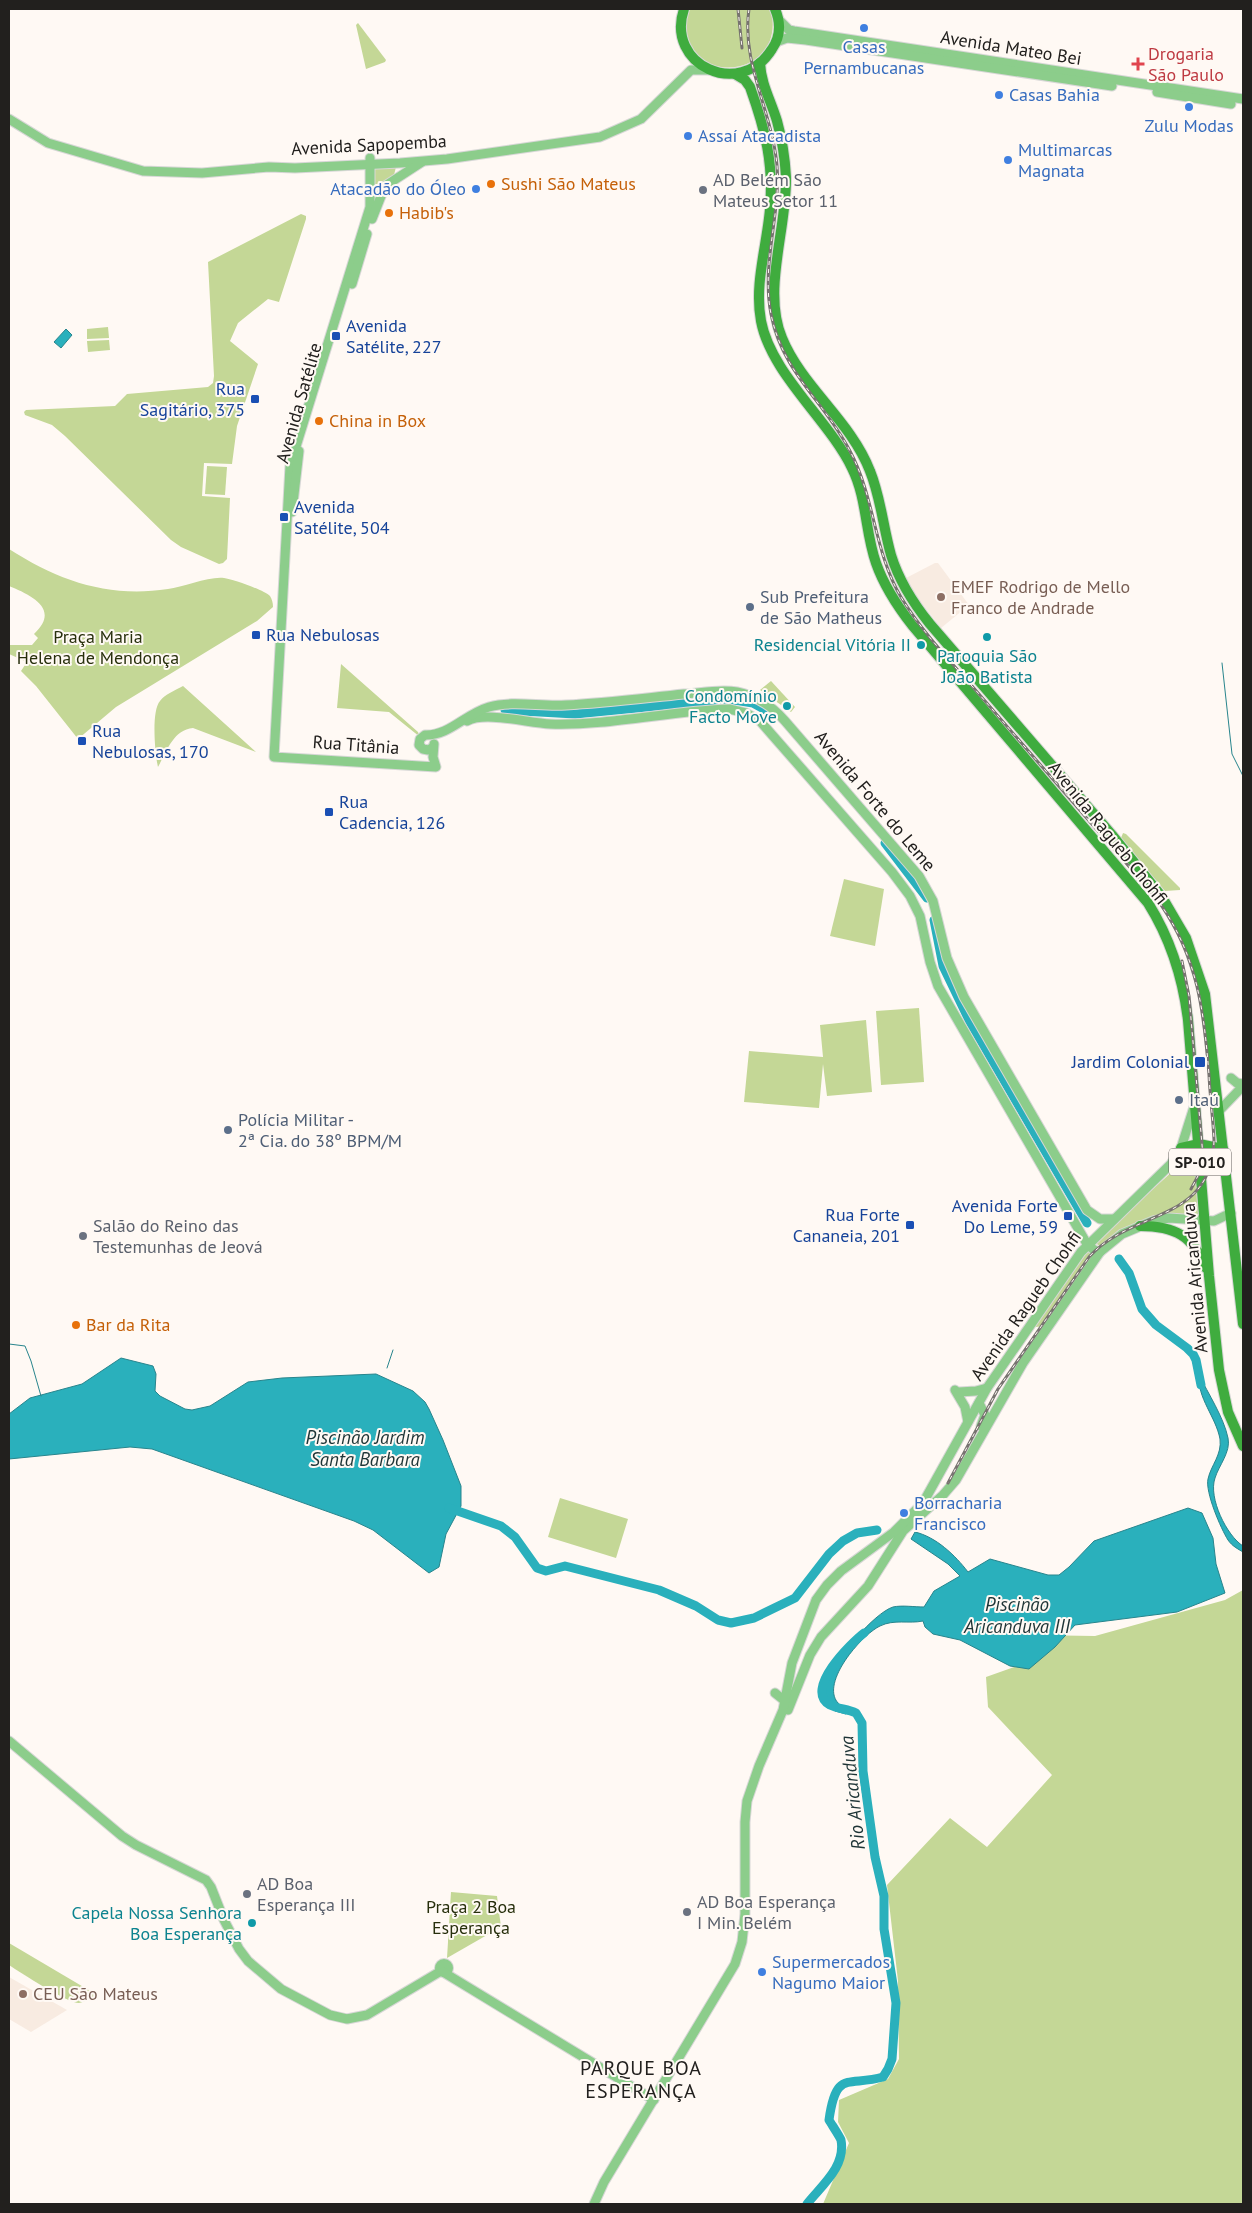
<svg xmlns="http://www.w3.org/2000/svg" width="1252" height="2213" font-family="'PT Sans',sans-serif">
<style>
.built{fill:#f8ebe1}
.green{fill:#c4d796}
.water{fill:#2ab0bc;stroke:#28858d}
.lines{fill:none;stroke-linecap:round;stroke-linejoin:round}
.stream{stroke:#28858d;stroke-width:1}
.river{stroke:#2ab0bc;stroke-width:9}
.major-casing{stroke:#d7d7d6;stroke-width:11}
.highway-casing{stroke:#d7d7d6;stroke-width:12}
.major{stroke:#8ccd8b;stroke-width:9}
.highway{stroke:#3fac3e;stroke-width:10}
.rail-casing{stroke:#777370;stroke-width:3}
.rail{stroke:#fff9f4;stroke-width:1;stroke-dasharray:4;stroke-linecap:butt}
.shop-dot{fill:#3f7fe0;stroke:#fff9f4;stroke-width:2}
.health-dot{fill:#e0444e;stroke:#fff9f4;stroke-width:2}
.food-dot{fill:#e8710a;stroke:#fff9f4;stroke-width:2}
.worship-dot{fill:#6b7280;stroke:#fff9f4;stroke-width:2}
.transit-dot{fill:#1a4fb4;stroke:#fff9f4;stroke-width:2}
.education-dot{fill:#8d6e63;stroke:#fff9f4;stroke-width:2}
.service-dot{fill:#5c6f8a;stroke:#fff9f4;stroke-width:2}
.culture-dot{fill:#0f9aa8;stroke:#fff9f4;stroke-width:2}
.labels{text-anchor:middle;stroke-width:4;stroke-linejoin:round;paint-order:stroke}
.shield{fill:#fff9f4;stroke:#64615e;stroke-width:1}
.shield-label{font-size:16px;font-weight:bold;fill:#22201e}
.shop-label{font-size:18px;fill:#366cbe;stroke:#fff9f4;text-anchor:start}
.street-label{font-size:18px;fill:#22201e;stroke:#fff9f4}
.health-label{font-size:18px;fill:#be3a42;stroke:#fff9f4;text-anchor:start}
.worship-label{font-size:18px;fill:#5b616d;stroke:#fff9f4;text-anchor:start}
.food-label{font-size:18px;fill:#c56008;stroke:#fff9f4;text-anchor:start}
.transit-label{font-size:18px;fill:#164399;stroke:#fff9f4;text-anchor:start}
.education-label{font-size:18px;fill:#785e54;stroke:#fff9f4;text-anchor:start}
.service-label{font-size:18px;fill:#4e5e75;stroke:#fff9f4;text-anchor:start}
.park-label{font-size:18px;fill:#272f0c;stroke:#fff9f4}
.culture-label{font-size:18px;fill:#0d838f;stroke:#fff9f4;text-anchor:end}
.water-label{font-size:19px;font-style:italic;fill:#1e3436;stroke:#fff9f4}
.quarter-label{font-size:20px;letter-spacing:1px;fill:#22201e;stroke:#fff9f4}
</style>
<rect width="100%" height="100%" fill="#fff9f4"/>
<g class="built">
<path d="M 935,563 L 938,563 L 969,605 L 941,628 L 912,590 L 906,578 Z"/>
<path d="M 9,1977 L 67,2010 L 31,2032 L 9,2019 Z"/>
</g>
<g class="green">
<path d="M 688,9 L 771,9 C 787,80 690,85 686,32 C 685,25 687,16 688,9 Z"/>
<path d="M 358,23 L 386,60 L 385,62 L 366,69 L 356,25 Z"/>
<path d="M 396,167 L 394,175 L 382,184 L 375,184 L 375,168 Z"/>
<path d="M 301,214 L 306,216 L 306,219 L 279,302 L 268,299 L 238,323 L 230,341 L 258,364 L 237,426 L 232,464 L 204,463 L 202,496 L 230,498 L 227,559 L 223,563 L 219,564 L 181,547 L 171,540 L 65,436 L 52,425 L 25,415 L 24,412 L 26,410 L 115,406 L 127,394 L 208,387 L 213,383 L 214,376 L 208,262 Z"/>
<path d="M 108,327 L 109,338 L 87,339 L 87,329 Z"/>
<path d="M 109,340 L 110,350 L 88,352 L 87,341 Z"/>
<path d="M 207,466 L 227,467 L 225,495 L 205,494 Z"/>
<path d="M 9,549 C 59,581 108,598 168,589 C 183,587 210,576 224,578 C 232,579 264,590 270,596 C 272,599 273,603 273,607 L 257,621 L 116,707 L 78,739 L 36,686 L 21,671 L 27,662 L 9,654 L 9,645 L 32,645 L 38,638 L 34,634 C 61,609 31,595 9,586 Z"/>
<path d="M 341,664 L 418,732 L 420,737 L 389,712 L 337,708 Z"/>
<path d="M 771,681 L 795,707 L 791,712 L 760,690 Z"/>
<path d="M 183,686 L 256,752 L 193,728 C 173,730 167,751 158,767 C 155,754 151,711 160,701 C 165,694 176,690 183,686 Z"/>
<path d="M 1123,833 L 1126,834 L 1180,888 L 1180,890 L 1165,891 L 1122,840 L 1121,838 Z"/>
<path d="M 844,879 L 884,889 L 875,946 L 830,936 Z"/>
<path d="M 919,1008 L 924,1082 L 881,1085 L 876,1011 Z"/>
<path d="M 866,1020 L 872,1092 L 827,1096 L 823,1064 L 819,1108 L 744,1102 L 749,1051 L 823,1057 L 820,1025 Z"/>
<path d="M 1198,1146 L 1204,1217 L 1178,1215 L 1101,1247 L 1094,1242 L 1174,1170 L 1189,1148 Z"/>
<path d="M 1087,1247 L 1096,1253 L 1044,1326 L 1036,1327 L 1034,1325 Z"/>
<path d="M 560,1498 L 628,1519 L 616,1558 L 548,1537 Z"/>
<path d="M 1243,1590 L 1243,2204 L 823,2204 L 849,2143 L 838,2122 L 839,2100 L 888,2079 L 899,2059 L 898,1981 L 887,1885 L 950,1818 L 987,1847 L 1052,1775 L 988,1707 L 986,1677 L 1017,1666 L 1031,1635 L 1095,1636 L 1225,1600 Z"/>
<path d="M 451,1892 L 497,1896 L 501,1927 L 447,1958 Z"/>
<path d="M 9,1943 L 97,1995 C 92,1998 84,2002 79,2003 C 67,2003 21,1973 9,1965 Z"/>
</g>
<g class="water">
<path d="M 66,329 L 72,335 L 61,348 L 54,342 Z"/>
<path d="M 121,1358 L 153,1366 L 156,1374 L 155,1391 L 160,1396 L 185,1409 L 192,1410 L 210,1406 L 248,1382 L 282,1378 L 376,1374 L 413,1391 L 425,1402 L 429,1409 L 443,1440 L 461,1486 L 461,1506 L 446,1534 L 439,1567 L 429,1573 L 373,1530 L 354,1521 L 152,1449 L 130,1447 L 9,1459 L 9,1414 L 30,1398 L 82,1384 Z"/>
<path d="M 1199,1375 C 1208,1393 1224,1418 1228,1438 C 1231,1452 1219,1465 1215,1478 C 1208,1498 1227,1536 1243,1546 L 1243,1552 C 1238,1549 1232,1546 1228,1540 C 1221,1529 1205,1492 1208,1479 C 1211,1465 1222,1455 1220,1439 C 1216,1417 1197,1398 1199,1375 Z"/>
<path d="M 1188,1508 L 1202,1513 L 1213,1538 L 1216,1564 L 1225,1593 L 1177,1612 L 1075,1625 L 1055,1647 L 1029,1669 L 1010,1666 L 960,1640 L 933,1634 L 925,1627 L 923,1621 C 909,1624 894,1619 880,1626 C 859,1636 809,1696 848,1709 L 846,1714 L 835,1711 L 827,1704 C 825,1695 824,1685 828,1677 C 836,1659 874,1613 893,1607 C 902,1605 914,1607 924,1607 L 934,1591 L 960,1576 L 948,1564 L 911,1539 L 915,1532 C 936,1537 955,1555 968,1572 L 990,1559 L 1048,1575 L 1059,1575 L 1069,1567 L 1094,1541 Z"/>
</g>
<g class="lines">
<g class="stream">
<path d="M 1222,663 L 1232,754 L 1243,776"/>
<path d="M 9,1344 L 25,1346 L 31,1361 L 41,1396"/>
<path d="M 387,1368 L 393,1350"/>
</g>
<g class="river">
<path d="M 505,710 L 575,714 L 728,699 L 753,703 L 771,713"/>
<path d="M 885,843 L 927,898"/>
<path d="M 934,920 L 943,966 L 970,1022 L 1087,1223"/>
<path d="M 1119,1259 L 1129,1273 L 1142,1309 L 1156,1325 L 1187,1348 L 1193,1354 L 1196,1360 L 1201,1385"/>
<path d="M 449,1508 L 501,1526 L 515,1537 L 537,1568 L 546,1571 L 565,1566 L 659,1590 L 696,1606 L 718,1620 L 731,1623 L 754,1618 L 795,1598 L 829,1554 L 843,1541 L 857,1533 L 877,1530"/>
<path d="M 807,2204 C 821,2186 846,2167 841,2140 C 840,2137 832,2125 829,2120 C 836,2069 848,2087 883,2077 L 888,2069 L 892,2059 L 896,2003 L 884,1929 L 884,1896 L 875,1857 L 863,1771 L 862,1723 L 856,1713 C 848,1709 838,1709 830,1705 C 803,1690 851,1643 864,1633"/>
</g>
<g class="major-casing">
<g id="major">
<path d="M 779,20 L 789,30 L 794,31 L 1243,99"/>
<path d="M 776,42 L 787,38 L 806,40 L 1112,86"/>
<path d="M 1157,92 L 1231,104"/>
<path d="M 9,119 L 48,143 L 143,171 L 202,173 L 269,167 L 295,168 L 400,163 L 447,159 L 600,137 L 641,119 L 691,70 L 710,70"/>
<path d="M 370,158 L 370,207 L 290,466 L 274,757 L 436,767 L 433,757 L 434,744"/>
<path d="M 372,219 L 385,186 L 422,162"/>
<path d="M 352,284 L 367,234"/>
<path d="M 292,512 L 299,451"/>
<path d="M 467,721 C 485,711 528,723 550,724 C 609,726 669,711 729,709 L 746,713 L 760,721 L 892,872 L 910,896 L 920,916 L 930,962 L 938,986 L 1087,1244 L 1094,1250 L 1100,1252"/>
<path d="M 432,748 L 428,750 L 423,749 L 419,745 L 420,739 L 425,735 C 449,736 465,714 489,707 C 513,700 541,707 566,705 C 605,703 644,698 684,694 C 701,693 720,689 737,692 C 757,696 772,706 785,721 L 919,876 L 933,901 L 947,958 L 964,997 L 1087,1210 L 1100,1219 L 1114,1219"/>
<path d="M 1231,1078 L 1237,1083 L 1243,1084"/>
<path d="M 1218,1112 L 1243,1086"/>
<path d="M 955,1390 L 965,1407 L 968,1422"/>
<path d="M 959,1392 L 976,1391 L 987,1388"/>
<path d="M 979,1403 L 985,1415 L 981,1426"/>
<path d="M 775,1693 L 785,1701"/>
<path d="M 788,1710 L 810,1655 L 821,1637 L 868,1586 L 903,1531 L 943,1495 L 956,1480 L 1023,1363 L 1100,1252 L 1122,1234 L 1153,1221 L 1169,1218 L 1214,1221 L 1231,1213"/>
<path d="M 9,1741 L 122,1836 L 136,1845 L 206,1880 L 211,1887 L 224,1920 L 239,1949 L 248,1961 L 281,1989 L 330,2015 L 347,2019 L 367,2015 L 441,1971"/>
<circle cx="444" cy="1968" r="4.5"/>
<path d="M 443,1972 L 654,2100"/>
<path d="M 594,2204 L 604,2182 L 735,1964 L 742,1942 L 745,1914 L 745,1822 L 747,1801 L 759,1766 L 783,1710 L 792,1663 L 816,1600 L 827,1585 L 841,1571 L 894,1532 L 923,1503 L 987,1388 L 1081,1252 L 1171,1164 L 1181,1148 L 1194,1107"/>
</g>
</g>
<g class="highway-casing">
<g id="highway">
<path d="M 684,9 C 665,65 740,100 772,49 C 781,36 781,23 775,9"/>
<path d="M 760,63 C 761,84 771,101 777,121 C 782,139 785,159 786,177 C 787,229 762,290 782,338 C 802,387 851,421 870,471 C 881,498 883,527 891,555 C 899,581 913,603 930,624 L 1112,835 L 1162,897 L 1186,938 L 1205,994 L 1243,1324"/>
<path d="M 735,74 L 745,80 L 750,87 C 765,129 774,163 770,209 C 767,246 754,284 761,321 C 771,374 829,420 852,468 C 867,498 865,532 876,563 C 884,586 898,607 912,625 L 1148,903 C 1170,938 1183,979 1188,1020 L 1209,1276 L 1219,1370 L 1228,1412 L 1243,1446"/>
<path d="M 1181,1148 L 1199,1144 L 1223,1149"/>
<path d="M 1140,1226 C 1175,1226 1193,1236 1206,1268"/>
</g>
</g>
<use href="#major" class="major"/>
<use href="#highway" class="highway"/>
<g class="rail-casing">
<g id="rail">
<path d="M 738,9 L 742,48"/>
<path d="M 749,9 C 741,63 772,111 777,165 C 781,215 761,264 771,314 C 783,374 824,401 850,451 C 875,498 874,552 901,597 C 922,632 952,663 979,694 C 1018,739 1058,785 1097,830 C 1119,855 1141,879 1161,905 C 1198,959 1204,1012 1209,1075 C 1210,1097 1213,1118 1214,1140 C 1212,1224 1133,1208 1089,1257 L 998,1389 L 948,1483"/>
<path d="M 1182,961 L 1189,996 L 1203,1156 L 1199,1174 L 1191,1189"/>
</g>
</g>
<use href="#rail" class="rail"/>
</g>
<g class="shop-dot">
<circle cx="864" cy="28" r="5"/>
<circle cx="999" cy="95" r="5"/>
<circle cx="1189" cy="107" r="5"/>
<circle cx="688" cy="136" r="5"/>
<circle cx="1008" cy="160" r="5"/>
<circle cx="476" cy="189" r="5"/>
<circle cx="904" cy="1513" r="5"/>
<circle cx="762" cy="1972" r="5"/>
</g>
<path class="health-dot" d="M1135.5 56.5h5v5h5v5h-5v5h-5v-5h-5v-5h5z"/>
<g class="food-dot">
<circle cx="491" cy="184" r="5"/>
<circle cx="389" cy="213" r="5"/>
<circle cx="319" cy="421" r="5"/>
<circle cx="76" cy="1325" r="5"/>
</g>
<g class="worship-dot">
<circle cx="703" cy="190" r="5"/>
<circle cx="83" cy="1236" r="5"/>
<circle cx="247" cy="1894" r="5"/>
<circle cx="687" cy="1912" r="5"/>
</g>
<g class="transit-dot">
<rect x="331" y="331" width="10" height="10" rx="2.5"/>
<rect x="250" y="394" width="10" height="10" rx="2.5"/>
<rect x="279" y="512" width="10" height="10" rx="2.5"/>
<rect x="251" y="630" width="10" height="10" rx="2.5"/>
<rect x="77" y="736" width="10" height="10" rx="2.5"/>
<rect x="324" y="807" width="10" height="10" rx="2.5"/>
<rect x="1194" y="1056" width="12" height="12" rx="2.5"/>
<rect x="1063" y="1211" width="10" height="10" rx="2.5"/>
<rect x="905" y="1220" width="10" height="10" rx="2.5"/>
</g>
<g class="education-dot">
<circle cx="941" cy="597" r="5"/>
<circle cx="23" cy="1994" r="5"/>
</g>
<g class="service-dot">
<circle cx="750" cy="607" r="5"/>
<circle cx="1179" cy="1100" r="5"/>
<circle cx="228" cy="1130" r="5"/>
</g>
<g class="culture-dot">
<circle cx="987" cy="637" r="5"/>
<circle cx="921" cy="645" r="5"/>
<circle cx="787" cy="706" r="5"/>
<circle cx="252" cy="1923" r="5"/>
</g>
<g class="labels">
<rect class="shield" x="1169" y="1148.5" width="62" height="27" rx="4"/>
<g class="shield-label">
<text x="1200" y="1168">SP-010</text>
</g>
<g class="shop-label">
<text x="864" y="53" text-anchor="middle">Casas<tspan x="864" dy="21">Pernambucanas</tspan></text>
<text x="1009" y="101">Casas Bahia</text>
<text x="1189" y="132" text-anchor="middle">Zulu Modas</text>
<text x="698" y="142">Assaí Atacadista</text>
<text x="1018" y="156">Multimarcas<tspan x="1018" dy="21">Magnata</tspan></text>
<text x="466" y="195" text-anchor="end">Atacadão do Óleo</text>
<text x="914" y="1509">Borracharia<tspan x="914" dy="21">Francisco</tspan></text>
<text x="772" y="1968">Supermercados<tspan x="772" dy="21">Nagumo Maior</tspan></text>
</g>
<g class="street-label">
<text transform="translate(1011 48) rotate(9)" y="6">Avenida Mateo Bei</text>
<text transform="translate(369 145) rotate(-3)" y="6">Avenida Sapopemba</text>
<text transform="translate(299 403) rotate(-74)" y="6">Avenida Satélite</text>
<text transform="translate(356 745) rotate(4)" y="6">Rua Titânia</text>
<text transform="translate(875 801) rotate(50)" y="6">Avenida Forte do Leme</text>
<text transform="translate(1108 833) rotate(51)" y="6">Avenida Ragueb Chohfi</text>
<text transform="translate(1195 1278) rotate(-95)" y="6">Avenida Aricanduva</text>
<text transform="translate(1026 1306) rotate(-55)" y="6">Avenida Ragueb Chohfi</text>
</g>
<g class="health-label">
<text x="1148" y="60">Drogaria<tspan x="1148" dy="21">São Paulo</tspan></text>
</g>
<g class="worship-label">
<text x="713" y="186">AD Belém São<tspan x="713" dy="21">Mateus Setor 11</tspan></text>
<text x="93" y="1232">Salão do Reino das<tspan x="93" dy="21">Testemunhas de Jeová</tspan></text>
<text x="257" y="1890">AD Boa<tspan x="257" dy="21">Esperança III</tspan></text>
<text x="697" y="1908">AD Boa Esperança<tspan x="697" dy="21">I Min. Belém</tspan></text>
</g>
<g class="food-label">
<text x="501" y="190">Sushi São Mateus</text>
<text x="399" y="219">Habib's</text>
<text x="329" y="427">China in Box</text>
<text x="86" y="1331">Bar da Rita</text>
</g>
<g class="transit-label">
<text x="346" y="332">Avenida<tspan x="346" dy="21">Satélite, 227</tspan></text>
<text x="245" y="395" text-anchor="end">Rua<tspan x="245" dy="21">Sagitário, 375</tspan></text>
<text x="294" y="513">Avenida<tspan x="294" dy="21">Satélite, 504</tspan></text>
<text x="266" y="641">Rua Nebulosas</text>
<text x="92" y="737">Rua<tspan x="92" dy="21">Nebulosas, 170</tspan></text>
<text x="339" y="808">Rua<tspan x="339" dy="21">Cadencia, 126</tspan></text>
<text x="1189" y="1068" text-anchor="end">Jardim Colonial</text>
<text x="1058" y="1212" text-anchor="end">Avenida Forte<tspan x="1058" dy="21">Do Leme, 59</tspan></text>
<text x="900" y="1221" text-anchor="end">Rua Forte<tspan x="900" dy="21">Cananeia, 201</tspan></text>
</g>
<g class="education-label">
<text x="951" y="593">EMEF Rodrigo de Mello<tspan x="951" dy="21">Franco de Andrade</tspan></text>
<text x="33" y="2000">CEU São Mateus</text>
</g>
<g class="service-label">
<text x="760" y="603">Sub Prefeitura<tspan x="760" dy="21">de São Matheus</tspan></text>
<text x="1189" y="1106">Itaú</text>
<text x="238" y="1126">Polícia Militar -<tspan x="238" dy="21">2ª Cia. do 38º BPM/M</tspan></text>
</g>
<g class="park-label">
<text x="98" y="643">Praça Maria<tspan x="98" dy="21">Helena de Mendonça</tspan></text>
<text x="471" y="1913">Praça 2 Boa<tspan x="471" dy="21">Esperança</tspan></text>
</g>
<g class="culture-label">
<text x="911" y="651">Residencial Vitória II</text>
<text x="987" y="662" text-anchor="middle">Paroquia São<tspan x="987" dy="21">João Batista</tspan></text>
<text x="777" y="702">Condomínio<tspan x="777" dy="21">Facto Move</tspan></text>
<text x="242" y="1919">Capela Nossa Senhora<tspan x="242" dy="21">Boa Esperança</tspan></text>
</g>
<g class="water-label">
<text x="365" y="1444">Piscinão Jardim<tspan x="365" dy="22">Santa Barbara</tspan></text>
<text x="1017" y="1611">Piscinão<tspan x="1017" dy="22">Aricanduva III</tspan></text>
<text transform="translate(852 1793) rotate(-96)" y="7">Rio Aricanduva</text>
</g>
<g class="quarter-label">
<text x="641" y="2075">PARQUE BOA<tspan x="641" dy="23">ESPERANÇA</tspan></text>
</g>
</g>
<rect width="1252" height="2213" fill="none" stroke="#22201e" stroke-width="20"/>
</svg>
